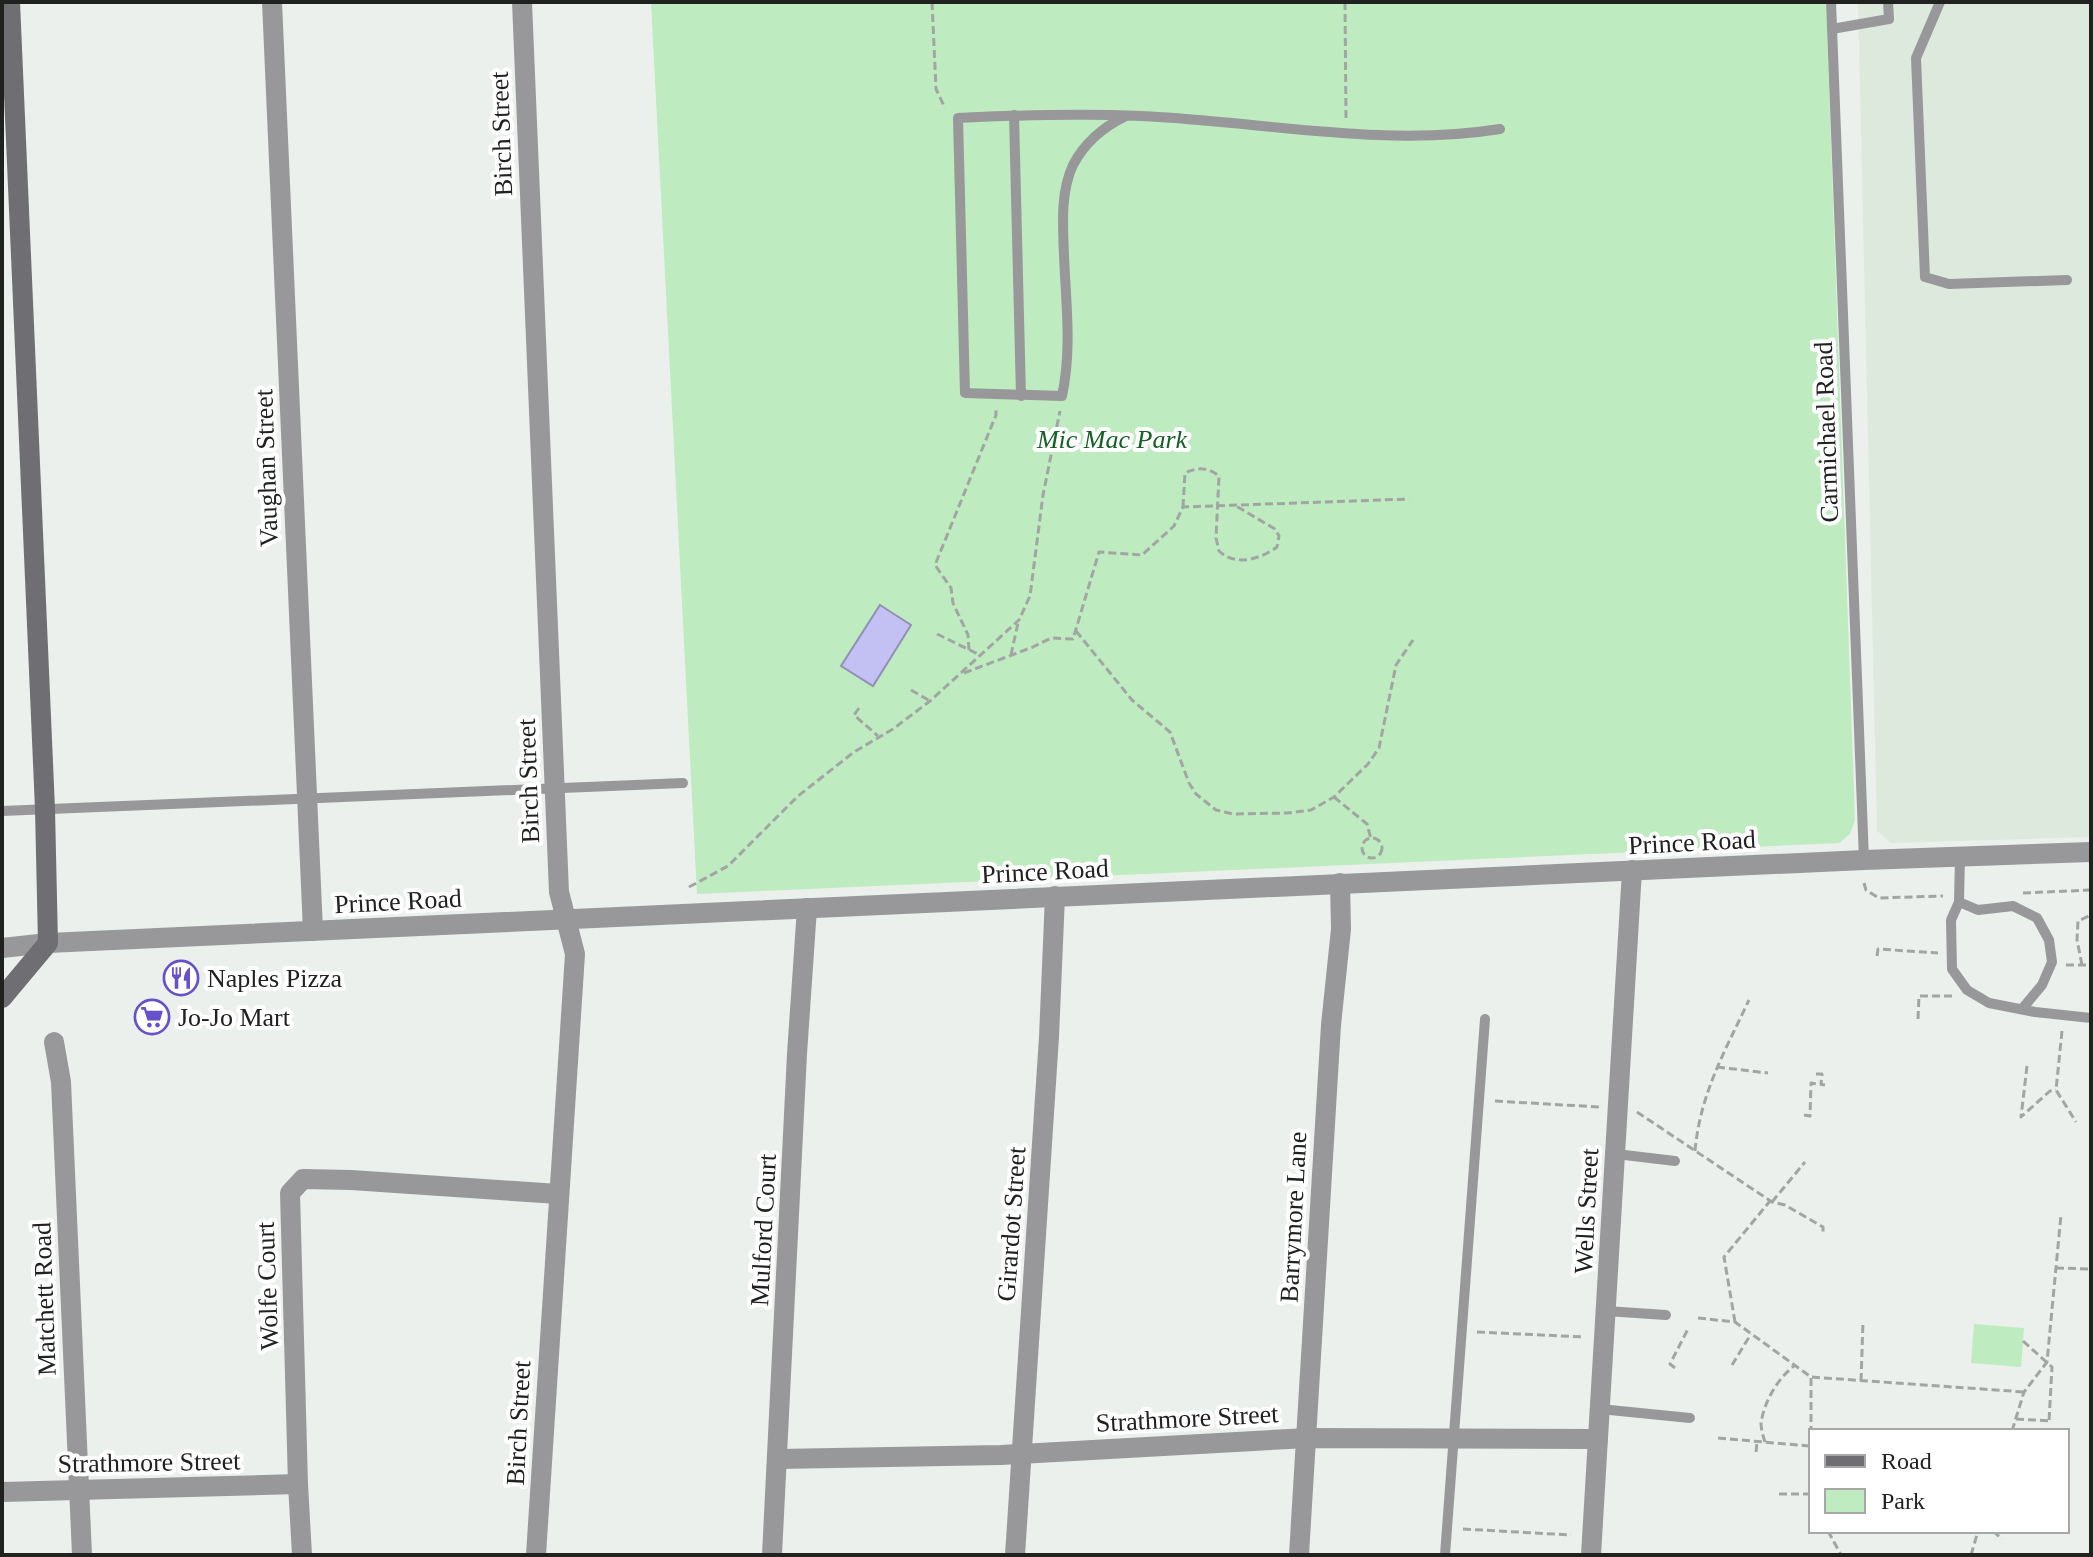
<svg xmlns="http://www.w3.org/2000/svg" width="2093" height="1557" font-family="'Times New Roman',serif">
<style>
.built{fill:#dee9de}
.green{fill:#beebc0}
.water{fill:#c3c0f3;stroke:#9291b4;stroke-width:2}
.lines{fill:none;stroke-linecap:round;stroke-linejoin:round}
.path{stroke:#a2a6a3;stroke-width:3;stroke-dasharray:8 4;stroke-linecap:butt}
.service{stroke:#98989b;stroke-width:10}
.minor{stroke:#98989b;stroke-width:20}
.tertiary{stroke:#98989b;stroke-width:20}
.secondary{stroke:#6f6f73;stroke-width:20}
.labels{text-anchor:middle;stroke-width:8;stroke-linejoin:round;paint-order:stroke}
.street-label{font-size:26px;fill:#202220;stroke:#fff}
.park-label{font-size:26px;font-style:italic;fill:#156024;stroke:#fff}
.poi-label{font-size:26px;fill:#202220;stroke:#fff;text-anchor:start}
</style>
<rect width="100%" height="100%" fill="#ebf0ec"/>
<path class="built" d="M 1858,2 L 2091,2 L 2091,837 L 1891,843 L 1877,831 Z"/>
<g class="green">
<path d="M 651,2 L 1826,2 L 1855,820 L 1850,834 L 1839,843 L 697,894 Z"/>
<path d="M 1974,1324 L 2024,1328 L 2021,1367 L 1971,1363 Z"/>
</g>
<path class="water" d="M 880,605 L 911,625 L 873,686 L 841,666 Z"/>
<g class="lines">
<g class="path">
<path d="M 932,2 L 936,89 L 945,108"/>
<path d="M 1345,2 L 1346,118"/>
<path d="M 1183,507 L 1185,473 C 1198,467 1207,467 1219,476 L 1216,538 L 1219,551 C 1236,567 1260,559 1277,547 L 1279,536 L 1275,529 L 1236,506"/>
<path d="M 1076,631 L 1132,700 L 1170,732 L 1189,783 L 1196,794 L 1216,810 L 1233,814 L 1287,813 L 1311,810 L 1334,797 L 1368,764 L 1379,748 L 1396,665 L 1413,640"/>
<path d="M 937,634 L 980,655"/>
<path d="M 969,650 L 968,635 L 953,603 L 951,588 L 935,565 L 996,415 L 996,407"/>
<path d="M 1011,655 L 1018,623"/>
<path d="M 964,673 L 1033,647 L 1051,638 L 1073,639 L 1099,552 L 1142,555 L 1174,526 L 1183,507 L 1409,499"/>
<path d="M 911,690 L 930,701"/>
<path d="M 859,708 L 854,715 L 878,736"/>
<path d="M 1334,797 L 1367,824 L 1371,839"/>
<circle cx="1372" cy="848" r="10"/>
<path d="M 1864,883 L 1866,890 L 1879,898 L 1943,896"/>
<path d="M 689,887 L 728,866 L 798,796 L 854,752 L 893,729 L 930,701 L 1019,620 L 1030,596 L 1043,495 L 1060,411"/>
<path d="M 2023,893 L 2091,890"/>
<path d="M 1877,956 L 1878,949 L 1938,953"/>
<path d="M 2066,965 L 2091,965"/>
<path d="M 2082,965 L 2077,940 L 2078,921 L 2091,915"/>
<path d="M 1918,1019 L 1919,996 L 1953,996"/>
<path d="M 2062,1031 L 2056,1090 L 2076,1122"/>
<path d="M 2027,1066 L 2021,1117 L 2050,1091 L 2056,1090"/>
<path d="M 1717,1067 L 1768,1073"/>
<path d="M 1816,1074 L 1822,1074 L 1821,1084"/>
<path d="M 1495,1101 L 1599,1107"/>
<path d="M 1637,1112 L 1772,1202 L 1785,1205 L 1823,1227 L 1823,1235"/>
<path d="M 1804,1115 L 1810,1116 L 1811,1083 L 1825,1085"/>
<path d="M 1695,1151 C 1700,1094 1725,1051 1749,1000"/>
<path d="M 1772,1202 L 1805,1162"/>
<path d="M 2056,1268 L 2091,1269"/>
<path d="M 1698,1318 L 1735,1322 L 1811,1377 L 2024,1392"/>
<path d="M 1735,1322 L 1724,1257 L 1770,1201"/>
<path d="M 1477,1332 L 1584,1337"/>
<path d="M 2023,1341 L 2052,1367 L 2049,1421"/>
<path d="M 1732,1365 L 1751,1334"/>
<path d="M 1675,1368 L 1670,1364 L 1689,1327"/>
<path d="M 1811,1378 L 1811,1470"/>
<path d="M 1861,1381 L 1863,1322"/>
<path d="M 2016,1419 L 2052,1421"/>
<path d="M 2012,1431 L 2024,1392 L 2047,1362 L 2061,1215"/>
<path d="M 1718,1438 L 1809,1446"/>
<path d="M 1765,1442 C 1763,1436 1761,1429 1761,1423 C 1764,1402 1778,1378 1794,1366"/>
<path d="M 1756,1452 L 1757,1442"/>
<path d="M 1779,1494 L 1811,1494"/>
<path d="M 1463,1529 L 1571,1535"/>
<path d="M 1828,1531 L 1841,1555"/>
<path d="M 1993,1531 L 2002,1539"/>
<path d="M 1971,1555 L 1978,1531"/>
</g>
<g class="service">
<path d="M 1831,2 L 1864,860"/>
<path d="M 1940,2 L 1916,58 L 1925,277 L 1949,284 L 2067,280"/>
<path d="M 1832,29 L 1889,19 L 1888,2"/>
<path d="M 1014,115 L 1021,396"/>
<path d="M 1126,116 C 1103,127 1085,142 1073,165 C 1060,193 1063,226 1064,256 C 1066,303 1072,350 1062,396 L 965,393 L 958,118 C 1019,115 1080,113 1141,116 C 1260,121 1381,148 1500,129"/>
<path d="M 2,811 L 683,783"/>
<path d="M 1960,856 L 1959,902 L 1951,920 L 1952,969 L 1967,990 L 1989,1003 L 2035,1012 L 2091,1018"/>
<path d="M 1959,902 L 1978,910 L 2013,906 L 2037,918 L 2049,940 L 2052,962 L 2042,985 L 2022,1009"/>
<path d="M 1616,1154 L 1675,1161"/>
<path d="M 1606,1311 L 1666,1315"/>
<path d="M 1600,1409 L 1690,1418"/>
<path d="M 1445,1555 L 1485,1019"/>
</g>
<g class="minor">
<path d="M 272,2 L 313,931"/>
<path d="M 522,2 L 559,892 L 575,954 L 536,1555"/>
<path d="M 54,1042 L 61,1082 L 82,1555"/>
<path d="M 778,1459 L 1001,1455 L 1307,1438 L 1598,1439"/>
<path d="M 2,1492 L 298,1484"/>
<path d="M 302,1555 L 298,1484 L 290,1193 L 303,1179 L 351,1180 L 558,1194"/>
<path d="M 772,1555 L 797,1054 L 807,908"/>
<path d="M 1015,1555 L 1049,1037 L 1055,896"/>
<path d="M 1299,1555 L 1331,1025 L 1341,929 L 1340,883"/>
<path d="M 1591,1555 L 1632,870"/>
</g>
<path class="tertiary" d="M 2,948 L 48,943 L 1864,860 L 2091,852"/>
<path class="secondary" d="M 2,998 L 48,943 L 45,809 L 10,2"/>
</g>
<defs>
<g id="restaurant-ring" transform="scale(1.8)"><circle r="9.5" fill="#fff" stroke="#6751ca" stroke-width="1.5"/><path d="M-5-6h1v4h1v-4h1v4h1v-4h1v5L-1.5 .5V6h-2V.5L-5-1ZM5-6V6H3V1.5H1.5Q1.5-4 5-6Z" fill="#6751ca"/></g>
<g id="supermarket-ring" transform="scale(1.8)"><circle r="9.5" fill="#fff" stroke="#6751ca" stroke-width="1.5"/><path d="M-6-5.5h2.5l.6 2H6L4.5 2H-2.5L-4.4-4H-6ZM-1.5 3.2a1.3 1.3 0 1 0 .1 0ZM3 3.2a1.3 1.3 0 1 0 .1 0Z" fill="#6751ca"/></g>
</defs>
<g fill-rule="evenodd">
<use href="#restaurant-ring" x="181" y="978"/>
<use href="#supermarket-ring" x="152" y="1017"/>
</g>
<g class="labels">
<g class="street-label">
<text transform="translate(501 134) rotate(-92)" y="9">Birch Street</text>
<text transform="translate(1826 432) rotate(-92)" y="9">Carmichael Road</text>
<text transform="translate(266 468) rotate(-92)" y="9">Vaughan Street</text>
<text transform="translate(528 781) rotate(-92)" y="9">Birch Street</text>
<text transform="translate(1692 842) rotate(-3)" y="9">Prince Road</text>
<text transform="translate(1045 871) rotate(-3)" y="9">Prince Road</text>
<text transform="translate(398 901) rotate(-3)" y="9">Prince Road</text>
<text transform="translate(1586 1211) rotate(-87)" y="9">Wells Street</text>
<text transform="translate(1293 1217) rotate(-87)" y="9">Barrymore Lane</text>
<text transform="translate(1011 1224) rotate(-86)" y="9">Girardot Street</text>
<text transform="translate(763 1230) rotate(-87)" y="9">Mulford Court</text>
<text transform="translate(267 1286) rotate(-92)" y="9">Wolfe Court</text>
<text transform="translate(44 1299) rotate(-92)" y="9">Matchett Road</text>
<text transform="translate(1187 1418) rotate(-3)" y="9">Strathmore Street</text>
<text transform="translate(518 1423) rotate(-87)" y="9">Birch Street</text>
<text transform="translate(149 1462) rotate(-1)" y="9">Strathmore Street</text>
</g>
<g class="park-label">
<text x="1112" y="448">Mic Mac Park</text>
</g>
<g class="poi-label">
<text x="207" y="987">Naples Pizza</text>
<text x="178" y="1026">Jo-Jo Mart</text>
</g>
</g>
<rect width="2093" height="1557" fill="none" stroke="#202220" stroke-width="8"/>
<rect x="1809" y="1429" width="260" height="104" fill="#ffffff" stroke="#a6a7a6" stroke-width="2"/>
<rect x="1825" y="1455" width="40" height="12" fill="#6f6f73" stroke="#a6a7a6" stroke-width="2"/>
<text x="1881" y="1469" font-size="24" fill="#202220">Road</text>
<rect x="1825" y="1489" width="40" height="24" fill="#beebc0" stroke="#a6a7a6" stroke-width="2"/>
<text x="1881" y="1509" font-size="24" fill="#202220">Park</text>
</svg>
